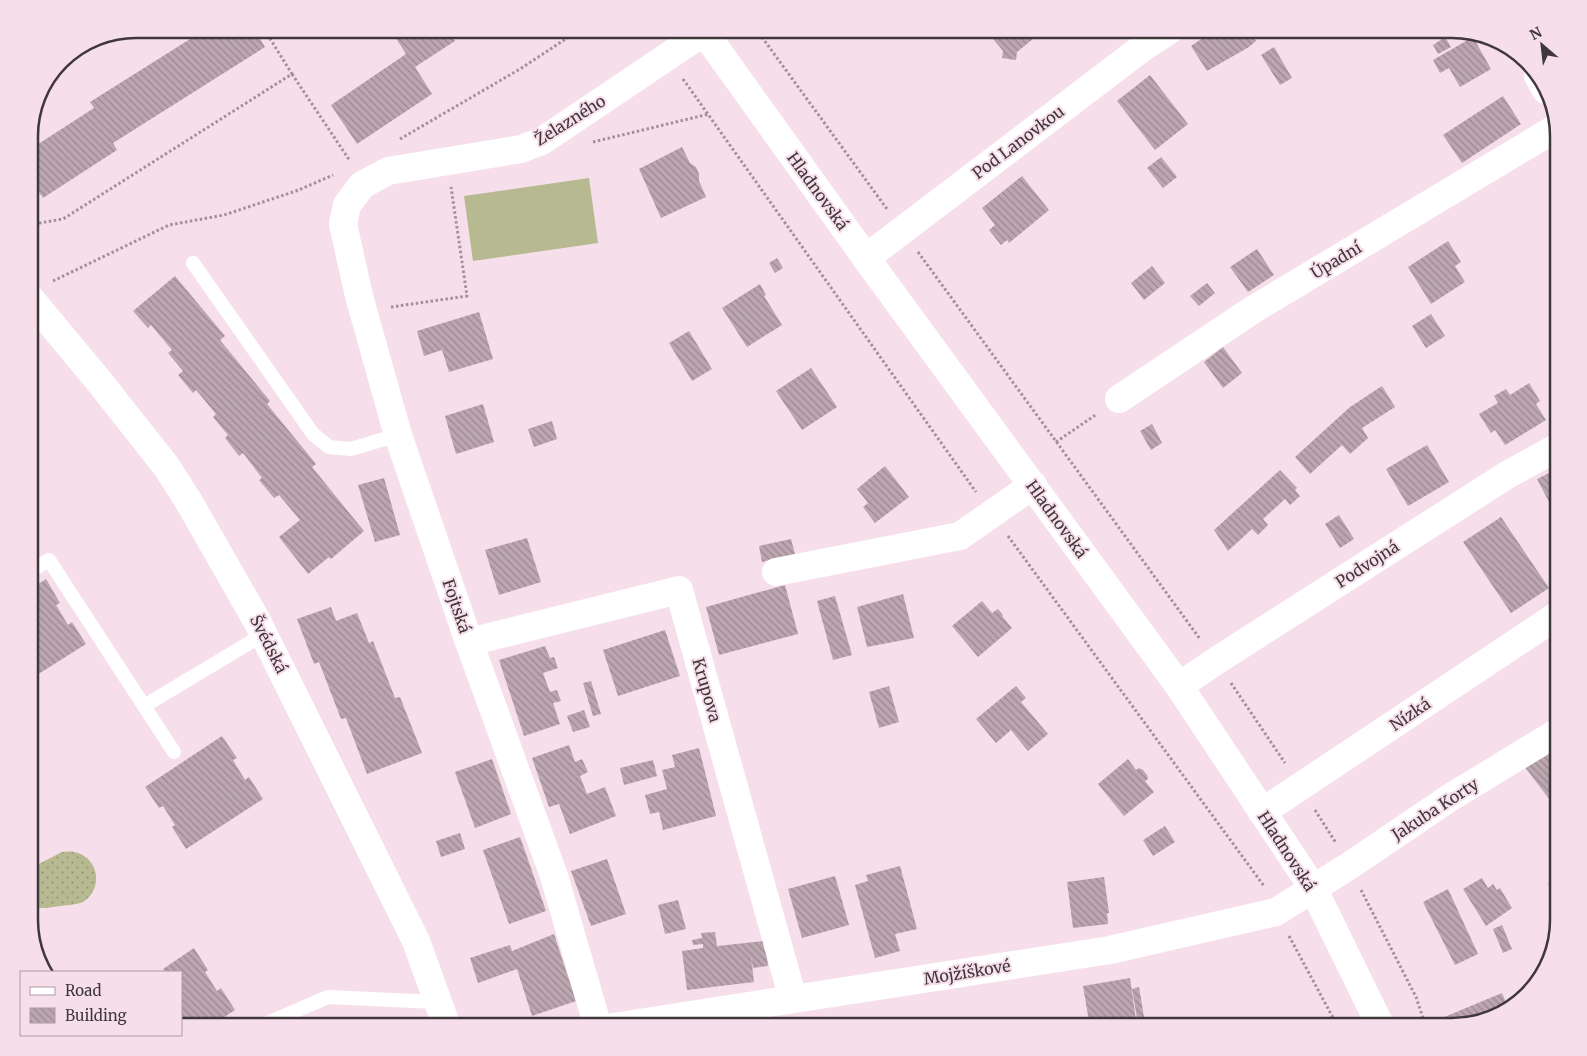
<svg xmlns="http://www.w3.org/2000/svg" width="1587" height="1056" font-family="Merriweather,serif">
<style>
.grass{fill:url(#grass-dots)}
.pitch{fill:#b7b991}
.building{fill:url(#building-back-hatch)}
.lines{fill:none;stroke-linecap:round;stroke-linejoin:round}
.path{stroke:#a19198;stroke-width:3;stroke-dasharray:2.5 2.5;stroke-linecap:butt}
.lane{stroke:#fff;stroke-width:14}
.street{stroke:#fff;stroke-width:28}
.labels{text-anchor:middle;stroke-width:4;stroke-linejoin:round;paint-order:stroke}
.street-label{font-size:16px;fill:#40373b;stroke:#f6dfea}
.rim{fill:none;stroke:#40373b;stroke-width:2.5}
</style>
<defs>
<pattern id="grass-dots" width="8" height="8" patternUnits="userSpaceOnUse" patternTransform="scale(1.25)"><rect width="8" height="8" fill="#b7b991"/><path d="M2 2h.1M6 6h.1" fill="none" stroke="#969778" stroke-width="1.8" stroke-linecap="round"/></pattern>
<pattern id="building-back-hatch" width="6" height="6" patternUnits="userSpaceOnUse" patternTransform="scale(1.25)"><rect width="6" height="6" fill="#bca6b0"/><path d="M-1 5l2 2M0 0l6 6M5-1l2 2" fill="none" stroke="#9a8890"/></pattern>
</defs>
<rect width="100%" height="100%" fill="#f6dfea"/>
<path class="grass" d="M 62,852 C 66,852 70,851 74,852 C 97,856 104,885 86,900 C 79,905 68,905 60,906 C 50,908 38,909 29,906 L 29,869 Z"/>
<path class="pitch" d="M 589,178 L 598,243 L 473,261 L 464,196 Z"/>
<g class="building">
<path d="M 206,29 L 254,29 L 265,47 L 113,143 L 117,150 L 43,198 L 29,177 L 29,150 L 94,108 L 90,102 Z"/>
<path d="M 390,29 L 447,29 L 455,41 L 415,67 L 432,94 L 357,144 L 331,105 L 406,54 Z"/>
<path d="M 985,29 L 1041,29 L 1031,37 L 1033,39 L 1017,52 L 1016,60 L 1002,58 L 1003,51 Z"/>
<path d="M 1216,29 L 1248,29 L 1256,41 L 1249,47 L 1207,71 L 1191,46 Z"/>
<path d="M 1445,37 L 1451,47 L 1438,54 L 1433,45 Z"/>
<path d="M 1473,37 L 1491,69 L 1460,87 L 1449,68 L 1440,73 L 1433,60 Z"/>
<path d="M 1274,47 L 1292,78 L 1280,85 L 1261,55 Z"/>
<path d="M 1150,75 L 1188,124 L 1155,150 L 1117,101 Z"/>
<path d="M 1503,96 L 1521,124 L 1462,163 L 1443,135 Z"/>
<path d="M 682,147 L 690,163 L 696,167 L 699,174 L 699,181 L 706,197 L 661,218 L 639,169 Z"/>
<path d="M 1161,157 L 1177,177 L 1163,188 L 1147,168 Z"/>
<path d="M 1022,176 L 1049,210 L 1009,243 L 1007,240 L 1001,245 L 989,230 L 995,225 L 982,208 Z"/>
<path d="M 1448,241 L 1461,262 L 1455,266 L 1465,282 L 1431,304 L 1408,267 Z"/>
<path d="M 1257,249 L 1274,275 L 1248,292 L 1230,267 Z"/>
<path d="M 777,258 L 783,268 L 775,273 L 769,263 Z"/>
<path d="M 1152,266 L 1165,283 L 1144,300 L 1131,283 Z"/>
<path d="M 175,276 L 225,336 L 220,340 L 270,401 L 267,404 L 316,464 L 312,467 L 364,531 L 331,559 L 329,557 L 308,574 L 279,537 L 300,520 L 279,495 L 274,498 L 259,480 L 262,478 L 243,453 L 239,456 L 225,438 L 228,435 L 213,417 L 216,414 L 196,390 L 193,393 L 178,375 L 183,371 L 168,353 L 172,350 L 151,325 L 148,328 L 133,311 Z"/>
<path d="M 1207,283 L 1215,293 L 1199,306 L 1190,296 Z"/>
<path d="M 760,284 L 766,295 L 764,296 L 782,325 L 747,347 L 722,308 Z"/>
<path d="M 479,312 L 493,359 L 449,372 L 442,350 L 424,356 L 417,331 Z"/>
<path d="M 1431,314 L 1445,336 L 1426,348 L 1412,326 Z"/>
<path d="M 689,331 L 712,369 L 692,381 L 669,343 Z"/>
<path d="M 1223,347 L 1242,373 L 1223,388 L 1204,362 Z"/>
<path d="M 811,368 L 837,407 L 802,430 L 776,391 Z"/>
<path d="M 1529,383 L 1540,401 L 1536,404 L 1546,420 L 1505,445 L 1495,430 L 1491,433 L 1479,414 L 1498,403 L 1494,396 L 1506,389 L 1510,395 Z"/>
<path d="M 1382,386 L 1395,407 L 1362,428 L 1368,438 L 1350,454 L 1342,445 L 1310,474 L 1295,457 L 1350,407 Z"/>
<path d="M 483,404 L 494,442 L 456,454 L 445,416 Z"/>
<path d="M 552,421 L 557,439 L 534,447 L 528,429 Z"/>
<path d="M 1152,424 L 1162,443 L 1151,450 L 1140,431 Z"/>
<path d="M 1427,445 L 1449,482 L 1408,506 L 1386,469 Z"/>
<path d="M 885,466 L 909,497 L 875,523 L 863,507 L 868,503 L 857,489 Z"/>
<path d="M 1280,470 L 1297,488 L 1295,490 L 1300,496 L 1290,505 L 1285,499 L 1263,519 L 1268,525 L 1258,535 L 1252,529 L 1228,551 L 1214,530 Z"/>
<path d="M 1551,472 L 1557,485 L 1553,487 L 1558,498 L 1549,502 L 1537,479 Z"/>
<path d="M 384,478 L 400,535 L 375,542 L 358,485 Z"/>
<path d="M 1339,515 L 1354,539 L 1340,548 L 1325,524 Z"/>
<path d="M 1501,517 L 1549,588 L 1511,613 L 1463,542 Z"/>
<path d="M 527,538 L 541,582 L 499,595 L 485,550 Z"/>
<path d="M 791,539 L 795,554 L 762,562 L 759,546 Z"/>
<path d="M 46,579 L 60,603 L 56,605 L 68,625 L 72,622 L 86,644 L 29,680 L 29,590 Z"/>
<path d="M 785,585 L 798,634 L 719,655 L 706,607 Z"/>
<path d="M 903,594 L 914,638 L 867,647 L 857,607 Z"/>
<path d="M 835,596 L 852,655 L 833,660 L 817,601 Z"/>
<path d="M 982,601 L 992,613 L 998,609 L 1003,615 L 1002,616 L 1012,628 L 978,657 L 952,626 Z"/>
<path d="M 331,607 L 336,621 L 357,613 L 369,643 L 373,641 L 395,698 L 400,697 L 422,753 L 367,774 L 346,718 L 341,719 L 319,662 L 314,664 L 297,619 Z"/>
<path d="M 665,630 L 680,676 L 618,696 L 603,650 Z"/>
<path d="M 545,646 L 550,658 L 554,657 L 558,668 L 543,673 L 550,692 L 557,690 L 561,701 L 553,703 L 560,724 L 524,736 L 499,660 Z"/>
<path d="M 591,681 L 601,714 L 593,716 L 583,683 Z"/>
<path d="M 889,686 L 899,722 L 879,728 L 869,692 Z"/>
<path d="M 1016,686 L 1026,698 L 1021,702 L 1048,734 L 1028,751 L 1011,730 L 996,743 L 976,719 Z"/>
<path d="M 584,710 L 590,727 L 573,732 L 567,716 Z"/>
<path d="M 222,736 L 237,758 L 233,760 L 245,780 L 249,777 L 263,799 L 186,849 L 172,827 L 175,825 L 163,806 L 159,808 L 145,787 Z"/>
<path d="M 1558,740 L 1558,807 L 1556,808 L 1524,766 Z"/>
<path d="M 569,745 L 575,762 L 582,759 L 588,772 L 580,776 L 587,794 L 605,787 L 616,816 L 570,834 L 559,804 L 549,807 L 532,758 Z"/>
<path d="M 699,748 L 716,816 L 663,830 L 659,812 L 650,814 L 645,795 L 667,789 L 662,770 L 675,767 L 672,755 Z"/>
<path d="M 492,759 L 511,814 L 475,828 L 455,772 Z"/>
<path d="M 1128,759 L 1136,770 L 1139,768 L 1143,770 L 1147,775 L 1148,779 L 1145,781 L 1154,792 L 1124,816 L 1098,784 Z"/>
<path d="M 653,760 L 657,776 L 624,785 L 620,768 Z"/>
<path d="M 1165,826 L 1175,842 L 1153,856 L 1143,840 Z"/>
<path d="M 460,833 L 465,849 L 441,857 L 436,841 Z"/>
<path d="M 520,837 L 546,911 L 509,924 L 483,850 Z"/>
<path d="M 607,859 L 626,914 L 591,926 L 571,871 Z"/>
<path d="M 900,866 L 917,929 L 895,934 L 900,951 L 875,958 L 855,885 L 868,881 L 866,875 Z"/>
<path d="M 835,876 L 849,925 L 802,938 L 788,889 Z"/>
<path d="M 1104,877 L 1109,913 L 1107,913 L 1108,924 L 1073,928 L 1067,882 Z"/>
<path d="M 1482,878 L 1488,888 L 1493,884 L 1497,890 L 1500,888 L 1512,908 L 1486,926 L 1463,889 Z"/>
<path d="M 1558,879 L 1558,905 L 1548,884 Z"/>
<path d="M 1448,889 L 1478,954 L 1455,965 L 1423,902 Z"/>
<path d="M 678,900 L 686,929 L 665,934 L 658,905 Z"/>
<path d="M 1502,925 L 1512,949 L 1503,953 L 1493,929 Z"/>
<path d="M 715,932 L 717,946 L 765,941 L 768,966 L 753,968 L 751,956 L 754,982 L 687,990 L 682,951 L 703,948 L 703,944 L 693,945 L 692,940 L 702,938 L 701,933 Z"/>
<path d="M 554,934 L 576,1001 L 532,1016 L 517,969 L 478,983 L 470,958 L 510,945 L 512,951 Z"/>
<path d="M 194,948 L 208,970 L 205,972 L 217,991 L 221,988 L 235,1010 L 209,1027 L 181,1027 L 181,972 L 165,972 L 163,969 Z"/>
<path d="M 1542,975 L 1540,980 L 1535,985 L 1532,979 Z"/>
<path d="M 1130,978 L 1137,1027 L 1090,1027 L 1083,986 Z"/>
<path d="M 1534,985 L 1521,996 L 1519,991 Z"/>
<path d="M 1139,987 L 1144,1017 L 1137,1018 L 1132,989 Z"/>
<path d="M 1502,993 L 1508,1008 L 1499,1016 L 1446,1027 L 1442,1018 Z"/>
<path d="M 916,1022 L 917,1027 L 891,1027 L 891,1026 Z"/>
<path d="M 1015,1022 L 1016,1027 L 990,1027 L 990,1026 Z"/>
<path d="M 1313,1022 L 1315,1027 L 1299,1027 Z"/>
</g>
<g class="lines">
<g class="path">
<path d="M 756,29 L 887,209"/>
<path d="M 292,74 L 350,161"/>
<path d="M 683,79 L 976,492"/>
<path d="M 400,139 L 520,69 L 581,29"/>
<path d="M 593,142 L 709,114"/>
<path d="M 29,222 L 40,223 L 63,219 L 292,74 L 264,29"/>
<path d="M 918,252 L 1200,639"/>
<path d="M 53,281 L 169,225 L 224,215 L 296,191 L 333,175"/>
<path d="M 391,307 L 467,296 L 451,187"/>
<path d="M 1056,442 L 1097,414"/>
<path d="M 1008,536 L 1264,886"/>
<path d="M 1231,683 L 1285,763"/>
<path d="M 1315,810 L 1336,843"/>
<path d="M 1361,890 L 1416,997 L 1426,1027"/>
<path d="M 1289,936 L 1338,1027"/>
</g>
<g class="lane">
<path d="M 193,263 L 313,434 L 329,447 L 351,449 L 398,435"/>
<path d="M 29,572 L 49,560 L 144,706 L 264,634"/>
<path d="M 144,706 L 174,752"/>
<path d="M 258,1027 L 328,997 L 437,1002"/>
</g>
<g class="street">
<path d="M 702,29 L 866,258 L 1179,686 L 1313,888 L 1381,1027"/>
<path d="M 1538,76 L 1546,90"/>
<path d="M 866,258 L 1142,48 L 1171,29"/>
<path d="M 29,297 L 98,380 L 166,466 L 189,502 L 257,621 L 416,941 L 447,1027"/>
<path d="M 1119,399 L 1254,309 L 1556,128"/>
<path d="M 776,572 L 960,536 L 1033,485"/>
<path d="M 469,642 L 679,590 L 793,999"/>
<path d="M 1179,686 L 1216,661 L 1507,475 L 1558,447"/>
<path d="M 1262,812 L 1558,615"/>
<path d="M 598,1027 L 554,876 L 469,642 L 398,435 L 359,296 L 343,224 L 347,205 L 362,185 L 388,171 L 521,149 L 542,141 L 704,32"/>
<path d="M 613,1027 L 1110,950 L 1276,912 L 1349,866 L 1451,797 L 1558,732"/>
</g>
</g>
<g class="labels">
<g class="street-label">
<text transform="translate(570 120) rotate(-32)" y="6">Želazného</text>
<text transform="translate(1018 142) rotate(-37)" y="6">Pod Lanovkou</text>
<text transform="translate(818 191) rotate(54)" y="6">Hladnovská</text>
<text transform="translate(1336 260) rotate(-31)" y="6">Úpadní</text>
<text transform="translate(1057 519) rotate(54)" y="6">Hladnovská</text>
<text transform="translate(1367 564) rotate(-33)" y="6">Podvojná</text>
<text transform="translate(457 606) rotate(71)" y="6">Fojtská</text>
<text transform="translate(269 644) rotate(63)" y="6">Švédská</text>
<text transform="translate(707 690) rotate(74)" y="6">Krupova</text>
<text transform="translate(1410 714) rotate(-34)" y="6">Nízká</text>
<text transform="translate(1435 809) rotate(-33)" y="6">Jakuba Korty</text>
<text transform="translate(1287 851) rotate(57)" y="6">Hladnovská</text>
<text transform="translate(967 972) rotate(-9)" y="6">Mojžíškové</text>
</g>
</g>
<path d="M0 0H1587V1056H0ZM136 38H1452A98 98 0 0 1 1550 136V920A98 98 0 0 1 1452 1018H136A98 98 0 0 1 38 920V136A98 98 0 0 1 136 38Z" fill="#f6dfea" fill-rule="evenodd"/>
<path class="rim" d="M136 38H1452A98 98 0 0 1 1550 136V920A98 98 0 0 1 1452 1018H136A98 98 0 0 1 38 920V136A98 98 0 0 1 136 38Z"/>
<rect x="20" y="971" width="162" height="65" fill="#f6dfea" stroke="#ad9ca4"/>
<rect x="30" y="987" width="25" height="8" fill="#ffffff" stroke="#ad9ca4"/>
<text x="65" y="996" font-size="15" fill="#40373b">Road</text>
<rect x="30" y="1008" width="25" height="15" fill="url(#building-back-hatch)" stroke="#ad9ca4"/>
<text x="65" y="1021" font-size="15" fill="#40373b">Building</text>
<g transform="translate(1542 45) rotate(332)" stroke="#f6dfea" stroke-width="4" paint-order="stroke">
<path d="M0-4L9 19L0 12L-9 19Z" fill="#40373b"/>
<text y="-8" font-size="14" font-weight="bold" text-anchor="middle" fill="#40373b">N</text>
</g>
</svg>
